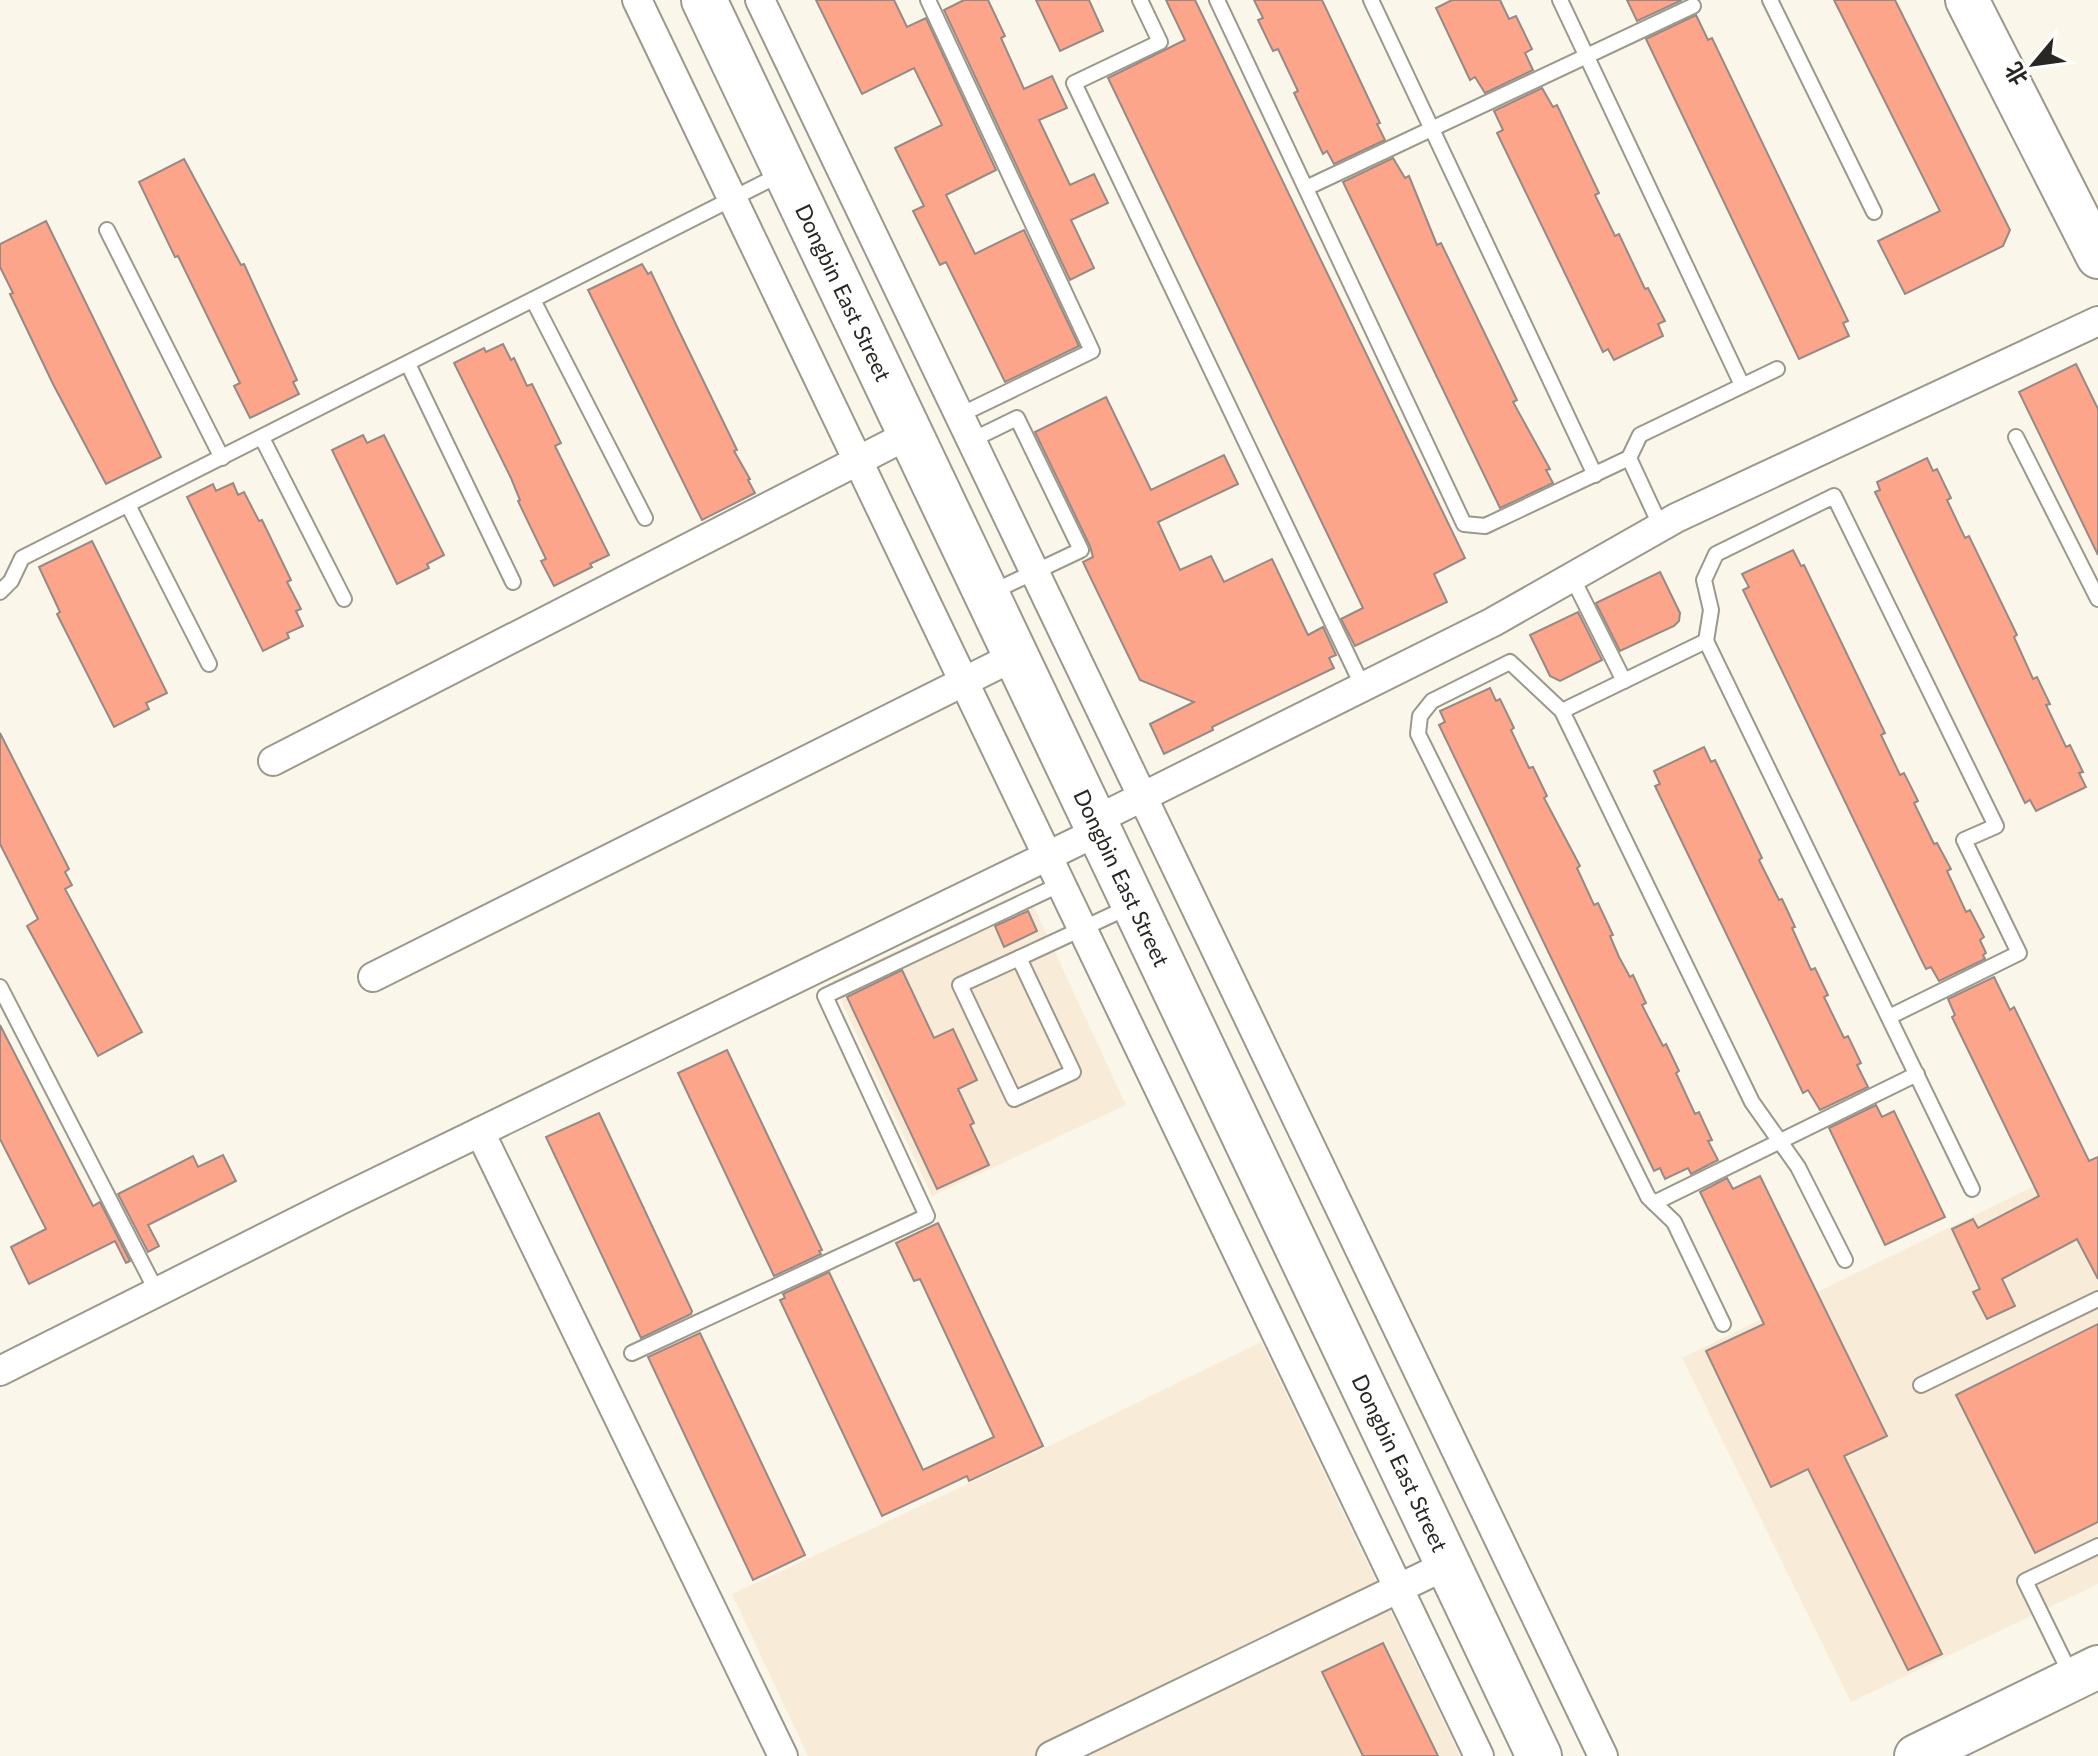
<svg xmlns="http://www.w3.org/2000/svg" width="2098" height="1756" font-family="Lato,'Noto Sans SC',sans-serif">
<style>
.commercial{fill:#f8ebd7}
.building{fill:#fca58a;stroke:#978a86;stroke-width:2}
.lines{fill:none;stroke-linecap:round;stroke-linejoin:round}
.lane-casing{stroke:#9b988c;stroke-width:18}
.street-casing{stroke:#9b988c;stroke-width:32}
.secondary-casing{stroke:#9b988c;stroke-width:46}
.primary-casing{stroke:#9b988c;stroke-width:48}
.lane{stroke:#fff;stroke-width:14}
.street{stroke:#fff;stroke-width:28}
.secondary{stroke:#fff;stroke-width:42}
.primary{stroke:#fff;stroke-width:44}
.labels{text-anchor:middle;stroke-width:6;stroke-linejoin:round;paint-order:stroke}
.street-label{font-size:22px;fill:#292723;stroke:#fff}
</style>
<rect width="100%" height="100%" fill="#faf7ea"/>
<g class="commercial">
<path d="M 1026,890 L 1126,1105 L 932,1196 L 832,981 Z"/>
<path d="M 2098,1155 L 2098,1584 L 1851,1702 L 1682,1358 Z"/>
<path d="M 1261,1342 L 1460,1756 L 808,1756 L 732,1594 L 1049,1446 Z"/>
</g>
<g class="building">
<path d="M 816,0 L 894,0 L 907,27 L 926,18 L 996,170 L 946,195 L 975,254 L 1024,230 L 1079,346 L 1005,382 L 946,262 L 940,265 L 913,211 L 924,206 L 895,148 L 942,125 L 914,68 L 862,94 Z"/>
<path d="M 964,0 L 988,0 L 1005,36 L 1001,38 L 1024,89 L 1052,76 L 1067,108 L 1039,120 L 1070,185 L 1094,174 L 1108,203 L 1071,220 L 1094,268 L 1070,280 L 944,10 Z"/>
<path d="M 1036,0 L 1089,0 L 1103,31 L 1060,51 Z"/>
<path d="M 1166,0 L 1195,0 L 1465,558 L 1434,574 L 1447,602 L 1355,646 L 1341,619 L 1363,608 L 1108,78 L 1185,40 Z"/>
<path d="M 1254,0 L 1322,0 L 1380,123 L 1377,124 L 1385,140 L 1334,164 L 1327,151 L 1323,154 L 1294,93 L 1298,91 L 1278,49 L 1273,51 L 1258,20 L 1263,18 Z"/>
<path d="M 1452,0 L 1500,0 L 1509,19 L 1516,16 L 1532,49 L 1525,53 L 1533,70 L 1485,93 L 1475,77 L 1470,80 L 1436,8 Z"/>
<path d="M 1627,0 L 1682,0 L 1637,21 Z"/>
<path d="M 1834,0 L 1895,0 L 2010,230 L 2003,246 L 1905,294 L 1878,241 L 1940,211 Z"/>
<path d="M 1696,15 L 1708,40 L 1712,38 L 1848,321 L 1843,323 L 1849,336 L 1799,359 L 1646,39 Z"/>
<path d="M 1542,88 L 1553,107 L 1557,105 L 1599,193 L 1595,195 L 1615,236 L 1619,234 L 1645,289 L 1648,288 L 1665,321 L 1658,324 L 1663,336 L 1614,360 L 1608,349 L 1603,352 L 1497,133 L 1503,130 L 1494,111 Z"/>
<path d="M 1393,158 L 1405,178 L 1409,176 L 1437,245 L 1441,243 L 1517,400 L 1513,402 L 1550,469 L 1546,470 L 1553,483 L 1500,508 L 1343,182 Z"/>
<path d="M 184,159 L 241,265 L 244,264 L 297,380 L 293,382 L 299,394 L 250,418 L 234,386 L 240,383 L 178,256 L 175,257 L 139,182 Z"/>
<path d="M 46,221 L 161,457 L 106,484 L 53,384 L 10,294 L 13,293 L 0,267 L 0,244 Z"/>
<path d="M 642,264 L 648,274 L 651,272 L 680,333 L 737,450 L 734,451 L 750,479 L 748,480 L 755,493 L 702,520 L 588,290 Z"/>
<path d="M 503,344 L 511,360 L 514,358 L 527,386 L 532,384 L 561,443 L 555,446 L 609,555 L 590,564 L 592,567 L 554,586 L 541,561 L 546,559 L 518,501 L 520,500 L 511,478 L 454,363 L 484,348 L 486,352 Z"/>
<path d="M 2076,364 L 2098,409 L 2098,555 L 2019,392 Z"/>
<path d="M 1106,397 L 1151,490 L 1224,455 L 1238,484 L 1158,522 L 1180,570 L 1211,556 L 1224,582 L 1272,559 L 1308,635 L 1323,627 L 1336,655 L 1329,658 L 1334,668 L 1212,727 L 1213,730 L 1164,754 L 1150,724 L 1194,702 L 1140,680 L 1083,562 L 1093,557 L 1090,546 L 1035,432 Z"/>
<path d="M 363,435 L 367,443 L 384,435 L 444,555 L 427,564 L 429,568 L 397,584 L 332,450 Z"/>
<path d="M 1927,458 L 1933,471 L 1937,469 L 1951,498 L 1947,500 L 1965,538 L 1969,536 L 2017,635 L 2014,637 L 2033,679 L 2037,677 L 2050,704 L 2046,705 L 2066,747 L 2070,745 L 2083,772 L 2079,773 L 2086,787 L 2036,811 L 2030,800 L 2025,803 L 1875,492 L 1880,490 L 1877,482 Z"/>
<path d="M 233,483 L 238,495 L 244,492 L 259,521 L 262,520 L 291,580 L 287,582 L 301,609 L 296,611 L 303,626 L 287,633 L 289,638 L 263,651 L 187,497 L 213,484 L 216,491 Z"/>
<path d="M 92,541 L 167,693 L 146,703 L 149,709 L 114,727 L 57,614 L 60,612 L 39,567 Z"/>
<path d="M 1793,550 L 1801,566 L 1804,565 L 1885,733 L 1881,735 L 1891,756 L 1900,775 L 1904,773 L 1918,801 L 1914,803 L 1934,844 L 1937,843 L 1951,869 L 1947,871 L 1966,912 L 1970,910 L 1984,937 L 1980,940 L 1986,953 L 1983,955 L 1985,959 L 1939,981 L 1931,967 L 1926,969 L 1920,957 L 1743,590 L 1749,587 L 1742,574 Z"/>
<path d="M 1660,572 L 1680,613 L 1679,621 L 1674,626 L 1620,651 L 1596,603 Z"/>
<path d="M 1578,612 L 1602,660 L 1560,681 L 1550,676 L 1530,635 Z"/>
<path d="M 1490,688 L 1496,701 L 1500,699 L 1514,728 L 1511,730 L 1529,768 L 1533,767 L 1547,796 L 1544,798 L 1580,866 L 1577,868 L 1594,905 L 1598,903 L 1613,935 L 1610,936 L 1619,957 L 1630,977 L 1633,975 L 1646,1003 L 1642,1005 L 1663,1046 L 1666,1044 L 1679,1071 L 1676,1073 L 1695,1114 L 1699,1112 L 1712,1140 L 1708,1141 L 1718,1160 L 1691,1174 L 1688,1168 L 1665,1179 L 1660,1168 L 1654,1171 L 1439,725 L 1445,722 L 1440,711 Z"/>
<path d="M 0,733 L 69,869 L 65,872 L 72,885 L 65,889 L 142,1032 L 98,1056 L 27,926 L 38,919 L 0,844 Z"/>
<path d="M 1704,747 L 1711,762 L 1715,760 L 1762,858 L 1759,860 L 1779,900 L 1782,899 L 1795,927 L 1792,928 L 1811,970 L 1815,968 L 1828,995 L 1824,997 L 1844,1038 L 1848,1036 L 1861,1063 L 1857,1065 L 1868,1087 L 1820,1110 L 1808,1090 L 1803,1093 L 1655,786 L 1660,784 L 1654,771 Z"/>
<path d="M 1028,911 L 1037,931 L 1004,947 L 995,926 Z"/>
<path d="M 902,970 L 934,1038 L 953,1029 L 977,1080 L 958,1089 L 974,1123 L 970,1125 L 989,1165 L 937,1189 L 847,997 Z"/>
<path d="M 1994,977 L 2010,1010 L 2014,1007 L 2089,1161 L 2098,1157 L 2098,1279 L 2077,1239 L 2002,1279 L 2015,1306 L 1987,1319 L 1973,1292 L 1980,1289 L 1952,1229 L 1973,1219 L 1978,1228 L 2039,1196 L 1952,1017 L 1955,1015 L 1948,999 Z"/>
<path d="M 0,1025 L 93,1206 L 100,1202 L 130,1261 L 126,1263 L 115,1241 L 29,1284 L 11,1247 L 46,1229 L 0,1139 Z"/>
<path d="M 727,1050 L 822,1250 L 819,1251 L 821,1254 L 774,1276 L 678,1073 Z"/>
<path d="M 1876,1105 L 1882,1117 L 1894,1111 L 1945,1217 L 1885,1245 L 1829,1128 Z"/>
<path d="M 599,1113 L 692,1311 L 691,1314 L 641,1338 L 546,1137 Z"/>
<path d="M 223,1155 L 236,1181 L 148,1225 L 159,1246 L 148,1252 L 118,1194 L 193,1156 L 198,1167 Z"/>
<path d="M 1760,1176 L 1887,1436 L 1844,1456 L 1942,1654 L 1908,1670 L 1808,1469 L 1771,1487 L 1706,1351 L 1764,1324 L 1700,1192 L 1727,1178 L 1733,1189 Z"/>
<path d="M 938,1223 L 1043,1446 L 969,1481 L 967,1476 L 882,1516 L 780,1300 L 785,1298 L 783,1294 L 829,1272 L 923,1470 L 994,1437 L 920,1279 L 914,1281 L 896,1243 Z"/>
<path d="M 2098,1324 L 2098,1522 L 2035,1553 L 1956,1395 Z"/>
<path d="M 700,1333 L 805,1555 L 753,1580 L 648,1357 Z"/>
<path d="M 1383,1643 L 1438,1756 L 1363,1756 L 1322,1672 Z"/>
</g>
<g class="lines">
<g class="lane-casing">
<g id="lane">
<path d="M 928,0 L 1092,351 L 960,415"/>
<path d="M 1140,0 L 1160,42 L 1074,83 L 1363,687"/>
<path d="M 1217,0 L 1464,524 L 1485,526 L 1629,458 L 1661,527"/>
<path d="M 1371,0 L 1595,475"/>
<path d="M 1560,0 L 1742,385"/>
<path d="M 1770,0 L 1874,212"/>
<path d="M 1306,188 L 1693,6"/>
<path d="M 107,230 L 222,458"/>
<path d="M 533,300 L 645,518"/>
<path d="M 408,364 L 513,582"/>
<path d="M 2016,437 L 2098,599"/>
<path d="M 262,438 L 344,599"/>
<path d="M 972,440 L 1017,418 L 1081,550 L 990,593"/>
<path d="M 1629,458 L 1640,435 L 1777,369"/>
<path d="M 128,505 L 209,664"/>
<path d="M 1572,577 L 1624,681"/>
<path d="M 0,592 L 11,581 L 22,558 L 781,174"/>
<path d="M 1706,641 L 1711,610 L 1704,580 L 1716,554 L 1834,496 L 1996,826 L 1964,840 L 2019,953 L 1889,1017"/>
<path d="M 1562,711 L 1706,641 L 1972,1189"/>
<path d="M 1019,958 L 1073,1072 L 1014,1099 L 960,985 Z"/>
<path d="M 1019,958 L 1131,906"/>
<path d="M 0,987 L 157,1292"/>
<path d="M 1654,1203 L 1917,1074"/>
<path d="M 1723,1324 L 1674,1222 L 1648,1197 L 1418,734 L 1420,716 L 1432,701 L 1510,662 L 1562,711 L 1752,1102 L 1798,1167 L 1845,1260"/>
<path d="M 632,1353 L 927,1216 L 825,996 L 1061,884"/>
<path d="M 1921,1385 L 2098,1299"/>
<path d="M 2071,1675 L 2025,1581 L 2098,1546"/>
</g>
</g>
<g class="street-casing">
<g id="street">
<path d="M 637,0 L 1479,1756"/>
<path d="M 760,0 L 1603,1756"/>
<path d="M 273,761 L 910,434"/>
<path d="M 1094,821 L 1493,622 L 1676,518 L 2098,321"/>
<path d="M 373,977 L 1015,656"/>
<path d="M 480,1132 L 783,1756"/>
<path d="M 0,1371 L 340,1200 L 1099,831"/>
<path d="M 1051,1756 L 1447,1565"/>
</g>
</g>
<g class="secondary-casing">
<g id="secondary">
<path d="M 1967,0 L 2098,257"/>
<path d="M 1916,1756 L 2098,1667"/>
</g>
</g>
<g class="primary-casing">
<g id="primary">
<path id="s1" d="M 704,0 L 1539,1756"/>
</g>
</g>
<use href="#lane" class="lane"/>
<use href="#street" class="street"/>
<use href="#secondary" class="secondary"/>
<use href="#primary" class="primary"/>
</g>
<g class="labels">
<g class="street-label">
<text dy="8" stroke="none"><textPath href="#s1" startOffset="324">Dongbin East Street</textPath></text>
<text dy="8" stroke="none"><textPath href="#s1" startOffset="972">Dongbin East Street</textPath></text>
<text dy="8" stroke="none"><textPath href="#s1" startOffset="1620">Dongbin East Street</textPath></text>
</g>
</g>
<g transform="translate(2034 64) rotate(241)" stroke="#ffffff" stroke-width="6" paint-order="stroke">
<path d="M0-6L14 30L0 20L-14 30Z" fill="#292723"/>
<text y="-12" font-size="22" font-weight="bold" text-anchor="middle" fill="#292723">北</text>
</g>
</svg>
